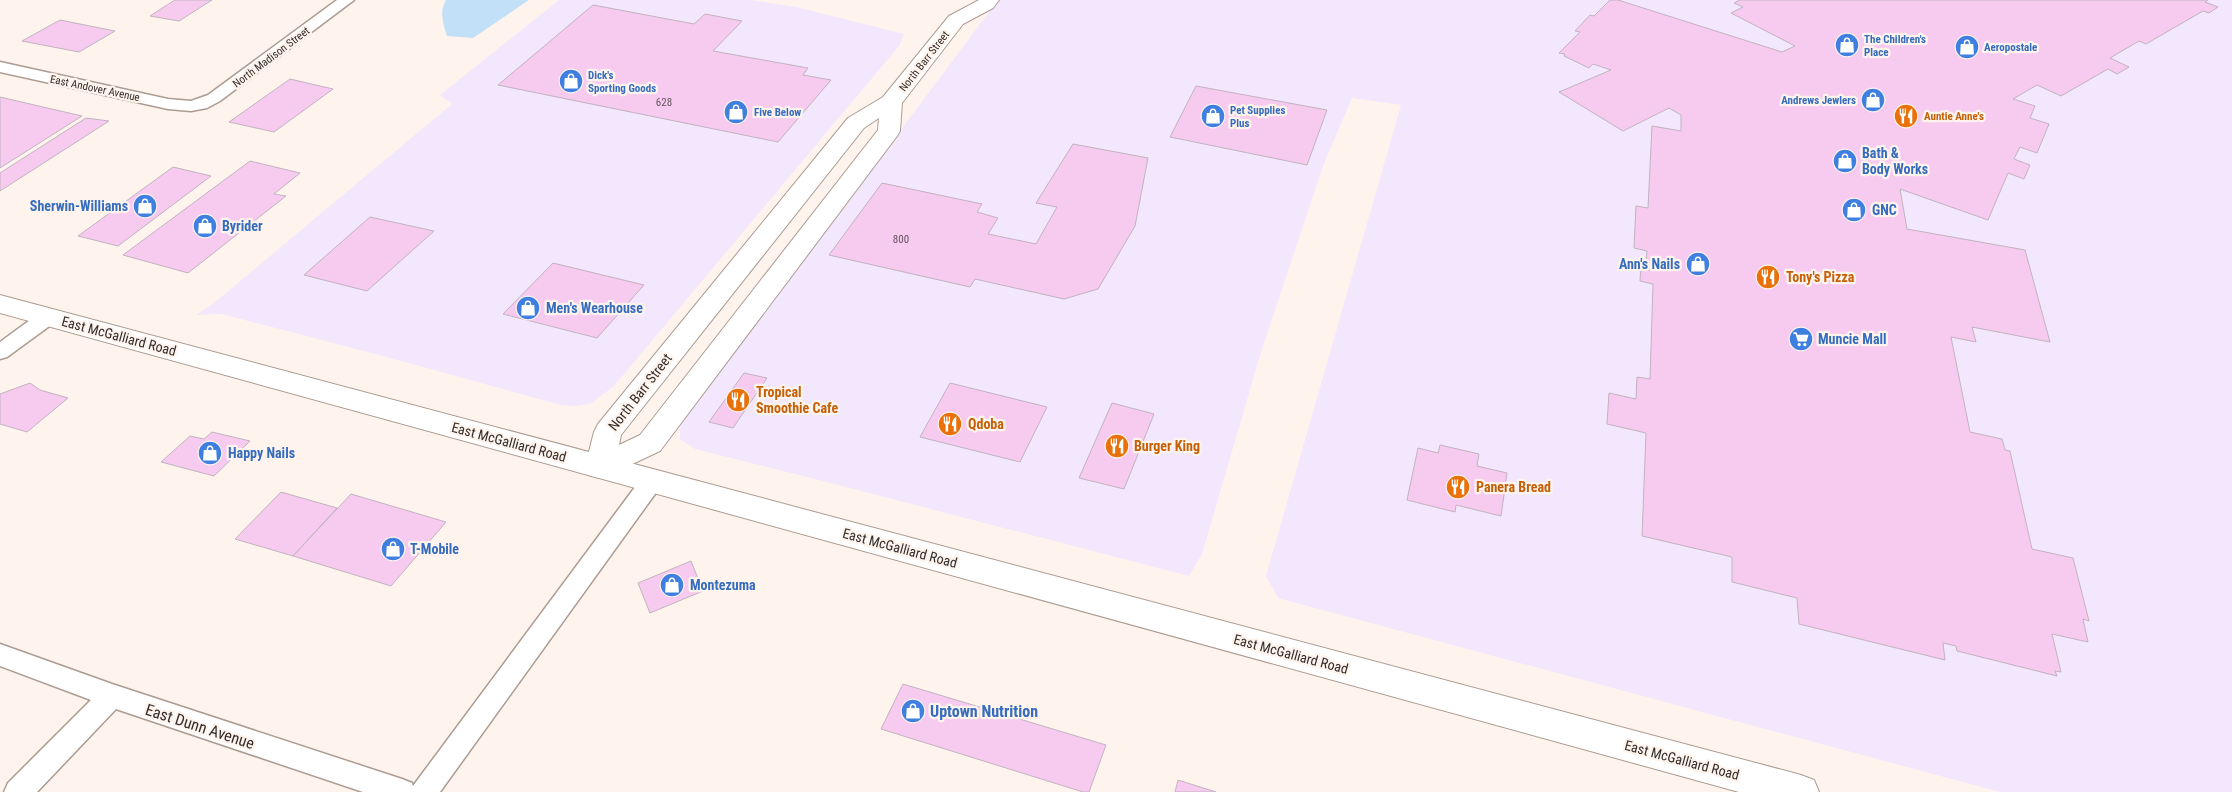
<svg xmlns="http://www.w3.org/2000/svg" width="2232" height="792" font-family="'Roboto Condensed',sans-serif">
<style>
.commercial{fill:#f2e7fc}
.water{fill:#c2e0f8}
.building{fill:#f7caf0;stroke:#c2b3bf}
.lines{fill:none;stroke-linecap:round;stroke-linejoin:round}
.street-casing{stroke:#ac9b92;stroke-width:3}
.secondary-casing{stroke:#ac9b92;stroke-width:2}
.primary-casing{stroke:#ac9b92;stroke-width:2}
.street{fill:#fff;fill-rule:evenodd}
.secondary{fill:#fff;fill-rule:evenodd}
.primary{fill:#fff;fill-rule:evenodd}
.labels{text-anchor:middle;stroke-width:4.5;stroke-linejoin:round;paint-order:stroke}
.far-shop-label{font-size:11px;font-weight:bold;fill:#366cbe;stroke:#fef4ed;text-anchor:start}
.far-street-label{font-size:11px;fill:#332c29;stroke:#fef4ed}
.number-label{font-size:11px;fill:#64545b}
.far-food-label{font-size:11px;font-weight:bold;fill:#c56008;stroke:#fef4ed;text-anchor:start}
.shop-label{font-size:14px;font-weight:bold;fill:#366cbe;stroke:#fef4ed;text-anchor:start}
.food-label{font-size:14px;font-weight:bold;fill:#c56008;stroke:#fef4ed;text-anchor:start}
.street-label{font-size:14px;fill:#332c29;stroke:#fef4ed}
.near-shop-label{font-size:16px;font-weight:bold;fill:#366cbe;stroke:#fef4ed;text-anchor:start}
.near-street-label{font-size:16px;fill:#332c29;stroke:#fef4ed}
</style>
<rect width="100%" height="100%" fill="#fef4ed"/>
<g class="commercial">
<path d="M 559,0 L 751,0 L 796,7 L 904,34 L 899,46 L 614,386 L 590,404 L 576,406 L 561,405 L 394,359 L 222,314 L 196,315 L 214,303 L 452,104 L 440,95 Z"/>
<path d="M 998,0 L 2232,0 L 2232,792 L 2000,792 L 1278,598 L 1266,576 L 1401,105 L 1352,98 L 1323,166 L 1261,352 L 1202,554 L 1189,576 L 819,480 L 695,449 L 680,439 L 680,425 Z"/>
</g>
<path class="water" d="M 446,0 L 529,0 L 473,38 L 447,36 C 443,23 439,12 446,0 Z"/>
<g class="building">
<path d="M 175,0 L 212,0 L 179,21 L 150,16 Z"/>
<path d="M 1610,0 L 1618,0 L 1782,52 L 1795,46 L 1731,13 L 1743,7 L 1734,3 L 1740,0 L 2208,0 L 2205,2 L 2218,7 L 2209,13 L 2203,11 L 2146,44 L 2139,41 L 2110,58 L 2129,67 L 2117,74 L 2108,69 L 2061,96 L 2037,85 L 2013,99 L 2035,106 L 2030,118 L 2049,124 L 2037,153 L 2020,147 L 2014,159 L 2030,165 L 2024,179 L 2008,173 L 1988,220 L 1900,189 L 1907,229 L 2025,250 L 2050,342 L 1972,327 L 1976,342 L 1951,337 L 1970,432 L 2002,439 L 2005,450 L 2010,451 L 2032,549 L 2073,558 L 2089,621 L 2083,619 L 2088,642 L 2052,634 L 2061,672 L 2055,671 L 2057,676 L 1957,651 L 1956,646 L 1943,643 L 1945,660 L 1799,624 L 1797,598 L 1732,582 L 1732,557 L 1642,536 L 1646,433 L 1607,424 L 1609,393 L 1636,399 L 1637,377 L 1650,379 L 1653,284 L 1640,281 L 1641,263 L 1646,264 L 1647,251 L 1634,248 L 1636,206 L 1648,208 L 1652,126 L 1681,131 L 1681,115 L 1669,108 L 1623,131 L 1559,92 L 1611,70 L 1593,64 L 1589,68 L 1564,56 L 1565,54 L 1559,53 L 1580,32 L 1575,31 L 1590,15 L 1594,16 Z"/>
<path d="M 593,5 L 694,24 L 705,14 L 742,21 L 713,51 L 808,68 L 803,75 L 831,80 L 778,142 L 498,85 Z"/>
<path d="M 60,20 L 115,31 L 79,52 L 22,41 Z"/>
<path d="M 290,79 L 333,89 L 274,132 L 229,122 Z"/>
<path d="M 1196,86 L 1327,110 L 1307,165 L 1170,137 Z"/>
<path d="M 0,97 L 82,116 L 0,168 Z"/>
<path d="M 86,118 L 109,121 L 0,191 L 0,173 Z"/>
<path d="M 1073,144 L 1148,158 L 1135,226 L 1098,289 L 1064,299 L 975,279 L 970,287 L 829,255 L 882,183 L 982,204 L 977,212 L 998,218 L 988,234 L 1036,244 L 1057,207 L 1036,203 Z"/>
<path d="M 250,161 L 300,173 L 274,194 L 286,196 L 188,273 L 123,255 Z"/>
<path d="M 173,167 L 211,176 L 118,246 L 78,236 Z"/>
<path d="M 370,217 L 434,231 L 367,291 L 304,275 Z"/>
<path d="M 553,263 L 644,285 L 597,338 L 503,314 Z"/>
<path d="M 744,373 L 767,378 L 733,428 L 709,422 Z"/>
<path d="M 30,383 L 40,390 L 68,398 L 27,432 L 0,424 L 0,394 Z"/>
<path d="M 950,383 L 1047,407 L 1020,462 L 920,437 Z"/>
<path d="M 1112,403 L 1154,414 L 1124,489 L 1079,478 Z"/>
<path d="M 212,432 L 250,441 L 214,476 L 161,462 L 190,436 L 204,439 Z"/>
<path d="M 1440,445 L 1479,454 L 1477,466 L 1507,473 L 1501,516 L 1456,505 L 1455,512 L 1407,500 L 1418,448 L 1438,453 Z"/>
<path d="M 281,492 L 337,508 L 293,556 L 235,539 Z"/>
<path d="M 351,494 L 446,522 L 391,586 L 293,556 Z"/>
<path d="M 691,561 L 703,591 L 650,613 L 638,583 Z"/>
<path d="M 903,684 L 1106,745 L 1089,792 L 1083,792 L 881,729 Z"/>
<path d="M 1178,780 L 1216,792 L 1175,792 Z"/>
</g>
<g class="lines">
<g class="street-casing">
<g id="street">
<path d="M 337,0 L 354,0 L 220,101 L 207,108 L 191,111 L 168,109 L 0,72 L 0,62 L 168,99 L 191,101 L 208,95 Z"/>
<path d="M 48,310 L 55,312 L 58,317 L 55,322 L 7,357 L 0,359 L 0,342 L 41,312 Z"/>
<path d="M 652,472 L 660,475 L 663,481 L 660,487 L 440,792 L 363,792 L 116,709 L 37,792 L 4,792 L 8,783 L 91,700 L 0,666 L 0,644 L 112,684 L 402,779 L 412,783 L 413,786 L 644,475 Z"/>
</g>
</g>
<g class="secondary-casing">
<path id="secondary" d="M 979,0 L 999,0 L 993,8 L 963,24 L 902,103 L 900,131 L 897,136 L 660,451 L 609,475 L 599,478 L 589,475 L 585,467 L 594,432 L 598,424 L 848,118 L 883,97 L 949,16 ZM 879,118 L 878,130 L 640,435 L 619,445 L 621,435 L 864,128 Z"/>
</g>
<g class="primary-casing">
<path id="primary" d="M 0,295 L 1801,775 L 1814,780 L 1819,792 L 1739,792 L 0,313 Z"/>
</g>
<use href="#street" class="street"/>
<use href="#secondary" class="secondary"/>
<use href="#primary" class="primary"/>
</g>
<defs>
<g id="shop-disc" transform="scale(1.25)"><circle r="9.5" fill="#3f7fe0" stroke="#fef4ed"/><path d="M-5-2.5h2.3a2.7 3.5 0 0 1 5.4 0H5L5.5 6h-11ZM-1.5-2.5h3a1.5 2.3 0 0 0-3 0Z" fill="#fff"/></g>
<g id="restaurant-disc" transform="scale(1.25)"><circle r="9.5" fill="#e8710a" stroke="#fef4ed"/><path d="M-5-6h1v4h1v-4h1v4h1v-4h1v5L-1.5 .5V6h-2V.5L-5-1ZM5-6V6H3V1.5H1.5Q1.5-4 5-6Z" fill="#fff"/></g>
<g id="supermarket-disc" transform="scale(1.25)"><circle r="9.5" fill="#3f7fe0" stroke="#fef4ed"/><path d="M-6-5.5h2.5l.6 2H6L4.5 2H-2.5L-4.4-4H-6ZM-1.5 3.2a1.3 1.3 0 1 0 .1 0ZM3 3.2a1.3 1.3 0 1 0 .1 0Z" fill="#fff"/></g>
</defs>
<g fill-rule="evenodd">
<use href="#shop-disc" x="1847" y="45"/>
<use href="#shop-disc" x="1967" y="47"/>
<use href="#shop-disc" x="571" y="81"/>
<use href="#shop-disc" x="1873" y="100"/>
<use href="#shop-disc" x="736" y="112"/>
<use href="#shop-disc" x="1213" y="116"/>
<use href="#restaurant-disc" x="1906" y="116"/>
<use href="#shop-disc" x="1845" y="161"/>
<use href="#shop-disc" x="145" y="206"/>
<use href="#shop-disc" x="1854" y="210"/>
<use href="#shop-disc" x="205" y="226"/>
<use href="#shop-disc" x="1698" y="264"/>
<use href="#restaurant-disc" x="1768" y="277"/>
<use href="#shop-disc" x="528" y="308"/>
<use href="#supermarket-disc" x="1801" y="339"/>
<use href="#restaurant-disc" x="738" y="400"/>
<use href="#restaurant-disc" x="950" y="424"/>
<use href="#restaurant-disc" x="1117" y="446"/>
<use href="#shop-disc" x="210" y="453"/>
<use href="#restaurant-disc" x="1458" y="487"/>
<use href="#shop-disc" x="393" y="549"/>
<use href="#shop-disc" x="672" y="585"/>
<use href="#shop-disc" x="913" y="711"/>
</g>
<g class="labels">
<g class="far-shop-label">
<text x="1864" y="43">The Children's<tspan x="1864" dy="13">Place</tspan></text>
<text x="1984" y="51">Aeropostale</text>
<text x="588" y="79">Dick's<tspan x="588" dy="13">Sporting Goods</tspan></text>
<text x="1856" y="104" text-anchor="end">Andrews Jewlers</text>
<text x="1230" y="114">Pet Supplies<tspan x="1230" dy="13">Plus</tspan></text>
<text x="754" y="116">Five Below</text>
</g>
<g class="far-street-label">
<text transform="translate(271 57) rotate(-37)" y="4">North Madison Street</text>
<text transform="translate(924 61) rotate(-52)" y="4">North Barr Street</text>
<text transform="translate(95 88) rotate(12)" y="4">East Andover Avenue</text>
</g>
<g class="number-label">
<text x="664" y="106">628</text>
<text x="901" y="243">800</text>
</g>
<g class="far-food-label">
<text x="1924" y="120">Auntie Anne's</text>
</g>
<g class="shop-label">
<text x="1862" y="158">Bath &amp;<tspan x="1862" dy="16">Body Works</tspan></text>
<text x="128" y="211" text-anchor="end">Sherwin-Williams</text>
<text x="1872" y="215">GNC</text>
<text x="222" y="231">Byrider</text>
<text x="1680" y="269" text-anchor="end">Ann's Nails</text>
<text x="546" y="313">Men's Wearhouse</text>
<text x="1818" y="344">Muncie Mall</text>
<text x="228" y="458">Happy Nails</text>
<text x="410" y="554">T-Mobile</text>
<text x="690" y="590">Montezuma</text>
</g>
<g class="food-label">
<text x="1786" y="282">Tony's Pizza</text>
<text x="756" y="397">Tropical<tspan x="756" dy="16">Smoothie Cafe</tspan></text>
<text x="968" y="429">Qdoba</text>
<text x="1134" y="451">Burger King</text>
<text x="1476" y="492">Panera Bread</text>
</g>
<g class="street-label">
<text transform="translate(119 336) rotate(15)" y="5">East McGalliard Road</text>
<text transform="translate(640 392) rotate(-52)" y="5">North Barr Street</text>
<text transform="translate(509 442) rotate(15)" y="5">East McGalliard Road</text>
<text transform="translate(900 548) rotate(15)" y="5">East McGalliard Road</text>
<text transform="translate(1291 654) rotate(15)" y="5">East McGalliard Road</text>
<text transform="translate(1682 760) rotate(15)" y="5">East McGalliard Road</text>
</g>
<g class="near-shop-label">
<text x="930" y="717">Uptown Nutrition</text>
</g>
<g class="near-street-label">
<text transform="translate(200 726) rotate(18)" y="6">East Dunn Avenue</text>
</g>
</g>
</svg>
